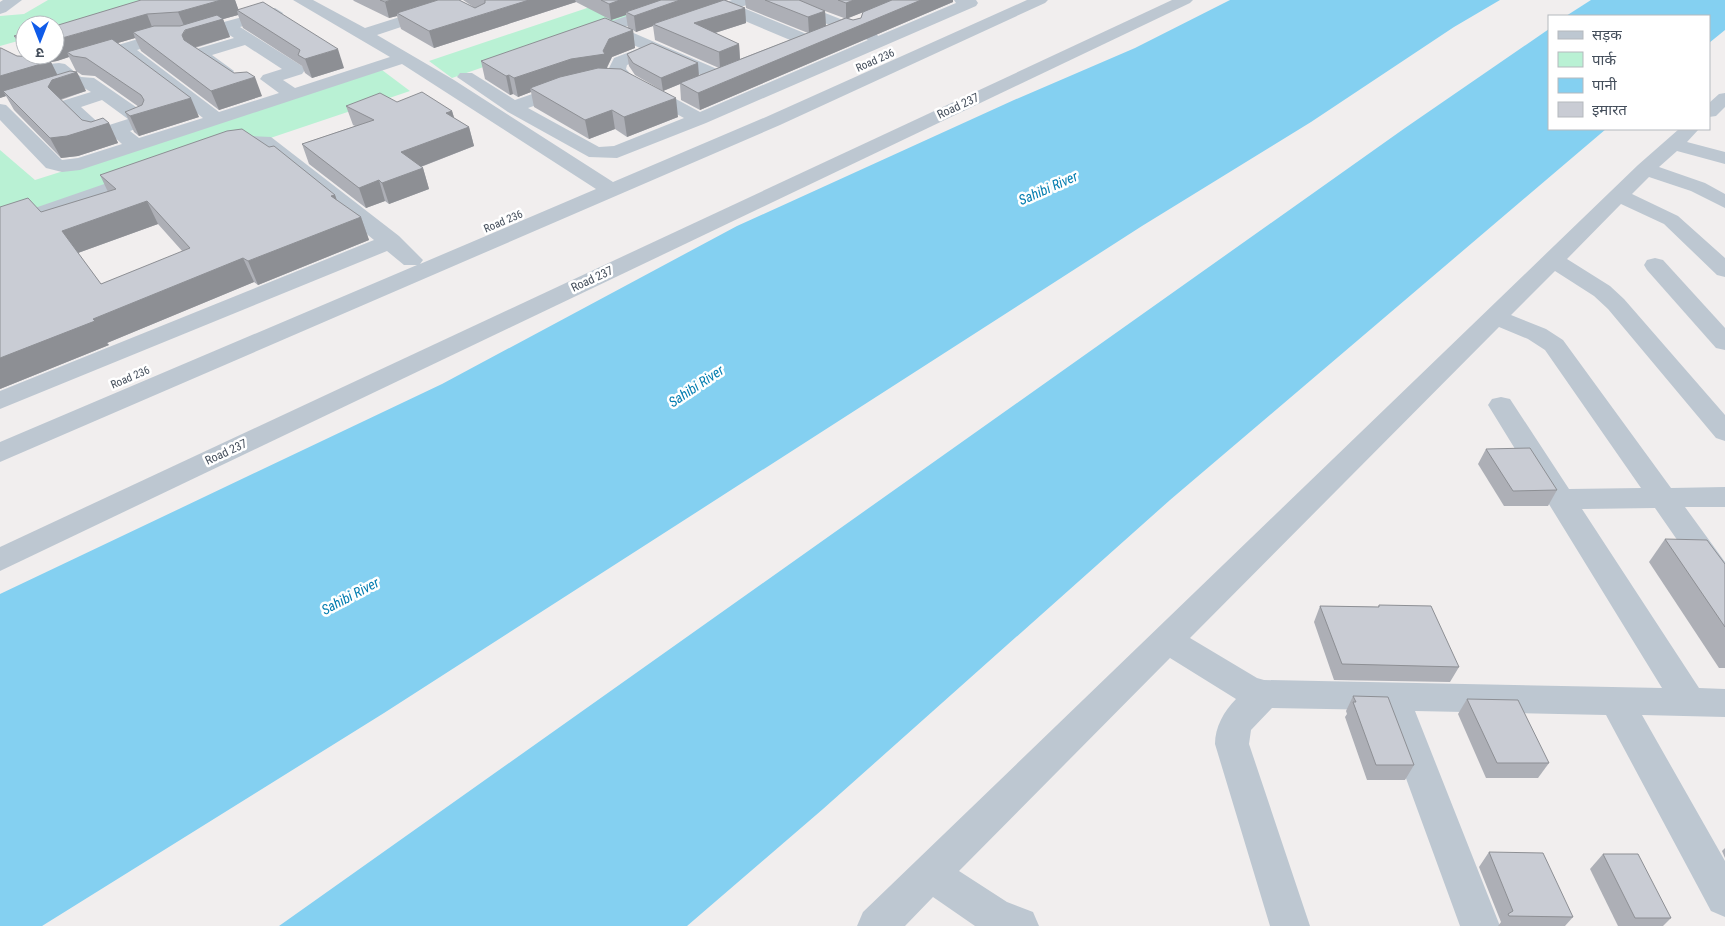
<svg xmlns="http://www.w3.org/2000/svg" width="1725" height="926" font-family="'Roboto Condensed','Noto Sans Devanagari',sans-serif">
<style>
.green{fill:#b9f1d4}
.water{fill:#84d0f1}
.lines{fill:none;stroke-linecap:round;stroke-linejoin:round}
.minor{fill:#bdc7d1;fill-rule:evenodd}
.wall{fill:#adafb6;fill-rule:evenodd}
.shaded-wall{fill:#8d8f94}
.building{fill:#c9ccd4;stroke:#8d8f94;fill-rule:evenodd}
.labels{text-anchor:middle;stroke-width:5;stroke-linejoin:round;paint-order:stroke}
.far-street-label{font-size:11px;fill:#454f5c;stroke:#fff}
.street-label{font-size:12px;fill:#454f5c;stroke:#fff}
.water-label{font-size:14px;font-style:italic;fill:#047db0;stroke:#fff}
</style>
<rect width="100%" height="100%" fill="#f1eeee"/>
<g class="green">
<path d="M 48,0 L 150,0 L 55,29 L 55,25 L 25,25 L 25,39 L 0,46 L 0,16 L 24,14 Z"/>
<path d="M 611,0 L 676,0 L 452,78 L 429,61 Z"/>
<path d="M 382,70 L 410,91 L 0,229 L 0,150 L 35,180 Z"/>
</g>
<g class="water">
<path d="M 1230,0 L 1500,0 L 1454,27 L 1311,122 L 1142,226 L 384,713 L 42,926 L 0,926 L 0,594 L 442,384 L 737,226 L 1014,100 L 1135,48 Z"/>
<path d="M 1591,0 L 1725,0 L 1725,30 L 1709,43 L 1709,16 L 1566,16 Z"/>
<path d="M 1549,29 L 1549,129 L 1606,129 L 1170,500 L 823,809 L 687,926 L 279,926 L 1405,128 Z"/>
</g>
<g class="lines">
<g class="minor">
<path d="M 3,0 L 22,0 L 6,12 L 0,14 L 0,2 Z"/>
<path d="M 293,0 L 313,0 L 365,28 L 428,8 L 440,8 L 442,11 L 440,14 L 377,35 L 454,80 L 613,182 L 766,117 L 1027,0 L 1048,0 L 1045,3 L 780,125 L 0,462 L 0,442 L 417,265 L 404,265 L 387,251 L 0,409 L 0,391 L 374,240 L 260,147 L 223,155 L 216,153 L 213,149 L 216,145 L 251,136 L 271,137 L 399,236 L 423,260 L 420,264 L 596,189 L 402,64 L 80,170 L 62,172 L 46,168 L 0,120 L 0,104 L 6,105 L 62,160 L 78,158 L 122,144 L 113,136 L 100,140 L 93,138 L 59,105 L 62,101 L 91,92 L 84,88 L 56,94 L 50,93 L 47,89 L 50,85 L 64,81 L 55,74 L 37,76 L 13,65 L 10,61 L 13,57 L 25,57 L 40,65 L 59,63 L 65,64 L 81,77 L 94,78 L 149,116 L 151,120 L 149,124 L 130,131 L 139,138 L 203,118 L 116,49 L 118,45 L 161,32 L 187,32 L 275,8 L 283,13 L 281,16 L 240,27 L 302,66 L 305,70 L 302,74 L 283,80 L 295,88 L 390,57 ZM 225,32 L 234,38 L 193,50 L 191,54 L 193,58 C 204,65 217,78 231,75 L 234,71 L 212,55 L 245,45 L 282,69 L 263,75 L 260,79 L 279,93 L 219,112 L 137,50 L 162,42 L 187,42 ZM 102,100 L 128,119 L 103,127 L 81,107 Z"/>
<path d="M 674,0 L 697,0 L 694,3 L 622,28 L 724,72 L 727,76 L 724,80 L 712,80 L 654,54 L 627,65 L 626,69 L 637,81 L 634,85 L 622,85 L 608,70 L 614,58 L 640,48 L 607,33 L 583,41 L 575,36 L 577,33 Z"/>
<path d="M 732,0 L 755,0 L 752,3 L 741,7 L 814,37 L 816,41 L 814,45 L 802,45 L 726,13 L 701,21 L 693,16 L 695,13 Z"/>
<path d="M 770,0 L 792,0 L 876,33 L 878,36 L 956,3 L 954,0 L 976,0 L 978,3 L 976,6 L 706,123 L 617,158 L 589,157 L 508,112 L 457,77 L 460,73 L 472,73 L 515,100 L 561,84 L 573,84 L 576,88 L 573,92 L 528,108 L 599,147 L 614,146 L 684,118 L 638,93 L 635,89 L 638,85 L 650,85 L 700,112 L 868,40 L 773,3 Z"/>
<path d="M 1172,0 L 1193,0 L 1190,3 L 0,571 L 0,547 Z"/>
<path d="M 1725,93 L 1725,107 L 1716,116 L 1709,117 L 1709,103 L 1719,94 Z"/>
<path d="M 1679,129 L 1699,129 L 1687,142 L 1725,152 L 1725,164 L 1677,151 L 1659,167 L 1705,183 L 1725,194 L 1725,208 L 1691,191 L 1649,177 L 1632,194 L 1678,216 L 1725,258 L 1725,277 L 1717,275 L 1664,224 L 1621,204 L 1567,259 L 1610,286 L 1624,299 L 1725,415 L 1725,441 L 1716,438 L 1608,309 L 1594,296 L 1555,271 L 1511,315 L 1546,329 L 1563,340 L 1671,488 L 1725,487 L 1725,507 L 1685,507 L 1725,562 L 1725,597 L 1714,593 L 1655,508 L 1582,509 L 1699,688 L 1725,689 L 1725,717 L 1642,715 L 1725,861 L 1725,917 L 1711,911 L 1606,715 L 1415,711 L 1500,926 L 1460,926 L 1381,710 L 1272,708 L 1251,730 L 1249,744 L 1310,926 L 1270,926 L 1215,744 C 1215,727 1224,711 1236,699 L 1170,658 L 959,871 L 1007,902 L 1033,912 L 1039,926 L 975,926 L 933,897 L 905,926 L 857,926 L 863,912 L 917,860 L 1638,165 ZM 1499,327 L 1528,339 L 1545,350 L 1641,488 L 1569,489 L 1510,399 L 1501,397 L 1492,399 L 1488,405 L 1662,688 L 1264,680 L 1257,678 L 1190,638 Z"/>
<path d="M 142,171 L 149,173 L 152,177 L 149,181 L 0,233 L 0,220 Z"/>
<path d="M 1655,258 L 1663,260 L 1725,328 L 1725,350 L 1716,348 L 1647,270 L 1644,265 L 1647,260 Z"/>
</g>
</g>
<g class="wall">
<path d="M 141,0 L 235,0 L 238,9 L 344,68 L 312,78 L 305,73 L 302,66 L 243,28 L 238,15 L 223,19 L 230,37 L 195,48 L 262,96 L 219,110 L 141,51 L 135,38 L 118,43 L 199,117 L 139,136 L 134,132 L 125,112 L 139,107 L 95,76 L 82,75 L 76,71 L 69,57 L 57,61 L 51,62 L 57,75 L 86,91 L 61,100 L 82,120 L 91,122 L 109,123 L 118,143 L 78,156 L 61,158 L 14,110 L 6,96 L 0,98 L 17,56 L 27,56 L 25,55 L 55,55 Z"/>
<path d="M 353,0 L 459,0 L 475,8 L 463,0 L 726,0 L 745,8 L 746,23 L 715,33 L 739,44 L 740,59 L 808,33 L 746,8 L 745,0 L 953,0 L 953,2 L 700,110 L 681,100 L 680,84 L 663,91 L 635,75 L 629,66 L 627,54 L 699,75 L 719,68 L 655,40 L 653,26 L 636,32 L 633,30 L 635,48 L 612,57 L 607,68 L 678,117 L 627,137 L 615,129 L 589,139 L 534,107 L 531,92 L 518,97 L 513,94 L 510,95 L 485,79 L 481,61 L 628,28 L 626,15 L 611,20 L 576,2 L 434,48 L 401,29 L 397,16 L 389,18 L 354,1 ZM 825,11 L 844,18 L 826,26 ZM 863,12 L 861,18 L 853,20 L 848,18 Z"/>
<path d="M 25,33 L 25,55 L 24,54 L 14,36 Z"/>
<path d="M 397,102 L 452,111 L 454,118 L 469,127 L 474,146 L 421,167 L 423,168 L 429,189 L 389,204 L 385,201 L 366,208 L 309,164 L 302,144 L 355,126 L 353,125 L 346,106 Z"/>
<path d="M 100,175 L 335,195 L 337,201 L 361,217 L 369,240 L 258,285 L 254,282 L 107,343 L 109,345 L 0,389 L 41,212 L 108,192 ZM 158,224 L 183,252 L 101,284 L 78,253 Z"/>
<path d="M 1486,449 L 1557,490 L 1548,506 L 1504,506 L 1478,464 Z"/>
<path d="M 1665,539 L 1725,564 L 1725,668 L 1719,668 L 1649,562 Z"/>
<path d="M 1379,605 L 1459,667 L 1450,682 L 1334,680 L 1314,622 L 1320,606 L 1378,607 Z"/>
<path d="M 1353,696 L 1414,765 L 1405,780 L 1367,780 L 1345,717 L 1347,714 L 1346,711 Z"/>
<path d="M 1467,699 L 1549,763 L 1538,778 L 1486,778 L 1458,714 Z"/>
<path d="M 1725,848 L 1725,858 L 1722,851 Z"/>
<path d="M 1489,852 L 1573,917 L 1565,926 L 1498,926 L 1501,922 L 1479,867 Z"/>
<path d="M 1603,854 L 1671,918 L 1663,926 L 1618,926 L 1590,869 Z"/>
</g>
<g class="shaded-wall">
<path d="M 221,0 L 235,0 L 239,11 L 237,10 L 238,15 L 220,20 L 223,19 L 230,37 L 192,48 L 189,53 L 182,35 L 186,30 L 178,12 Z"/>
<path d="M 391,0 L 439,0 L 397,13 L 397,16 L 389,18 L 385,2 Z"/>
<path d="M 529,0 L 575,0 L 576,2 L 434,48 L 429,31 Z"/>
<path d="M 620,0 L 668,0 L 626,12 L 626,15 L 611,20 L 609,4 Z"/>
<path d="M 680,0 L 726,0 L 653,24 L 653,26 L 636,32 L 634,16 Z"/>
<path d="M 854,0 L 894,0 L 846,19 L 846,3 Z"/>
<path d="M 921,0 L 953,0 L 953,2 L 700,110 L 698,93 Z"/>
<path d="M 745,8 L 746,23 L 696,39 L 694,23 Z"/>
<path d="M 825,11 L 826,27 L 809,33 L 808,17 Z"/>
<path d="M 147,14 L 154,32 L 133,32 L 135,38 L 73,56 L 67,52 L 69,57 L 57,61 L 51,62 L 59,78 L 77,72 L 86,91 L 61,99 L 58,106 L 3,91 L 6,96 L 0,98 L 0,76 L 38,63 L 34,55 L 55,55 L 55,40 Z"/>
<path d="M 633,30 L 635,48 L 612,57 L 607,67 L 608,73 L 530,88 L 531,92 L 518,97 L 514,78 L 571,59 L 609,39 Z"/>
<path d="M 739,44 L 740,60 L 720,68 L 719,52 Z"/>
<path d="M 338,49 L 344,68 L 312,78 L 305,59 Z"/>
<path d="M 698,63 L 699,76 L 680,83 L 680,84 L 663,91 L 661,78 Z"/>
<path d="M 509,75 L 513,94 L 510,95 L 506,76 Z"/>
<path d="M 255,77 L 262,96 L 219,110 L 211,91 Z"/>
<path d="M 191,98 L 199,117 L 139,136 L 130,116 Z"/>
<path d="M 676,98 L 678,117 L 627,137 L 624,117 Z"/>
<path d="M 612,110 L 615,129 L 589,139 L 585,120 Z"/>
<path d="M 452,111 L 458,130 L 446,113 Z"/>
<path d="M 109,123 L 118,143 L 78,156 L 61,158 L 50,138 Z"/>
<path d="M 469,127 L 474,146 L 407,172 L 401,152 Z"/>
<path d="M 423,168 L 429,189 L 389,204 L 382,183 Z"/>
<path d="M 379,180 L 385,201 L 366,208 L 359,188 Z"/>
<path d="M 335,195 L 343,217 L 331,196 Z"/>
<path d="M 147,201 L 158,224 L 75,254 L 62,231 Z"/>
<path d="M 361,217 L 369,240 L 258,285 L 248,261 Z"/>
<path d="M 243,258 L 254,282 L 107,343 L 109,345 L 0,389 L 0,358 L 93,319 Z"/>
</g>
<g class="building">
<path d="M 141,0 L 221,0 L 178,12 L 147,14 L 55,40 L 55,26 Z"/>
<path d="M 380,0 L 391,0 L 385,2 Z"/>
<path d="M 438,0 L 459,0 L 475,8 L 485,3 L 485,0 L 529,0 L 429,31 L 397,13 Z"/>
<path d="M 601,0 L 620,0 L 609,4 Z"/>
<path d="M 661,0 L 680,0 L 634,16 L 626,12 Z"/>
<path d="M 724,0 L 745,8 L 694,23 L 739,44 L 719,52 L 653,24 Z"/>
<path d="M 765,0 L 799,0 L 825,11 L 808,17 Z"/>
<path d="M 838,0 L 854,0 L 846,3 Z"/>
<path d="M 892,0 L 921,0 L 698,93 L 680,83 L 846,18 L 853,20 L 861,18 L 863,12 Z"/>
<path d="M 263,2 L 338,49 L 305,59 L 298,55 L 300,50 L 237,10 Z"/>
<path d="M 217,15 L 223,19 L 185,30 L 182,35 L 184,40 L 234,73 L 247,72 L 255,77 L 211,91 L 133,32 L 154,26 L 180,26 Z"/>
<path d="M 605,18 L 633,30 L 609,39 L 603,51 L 605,54 L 571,59 L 514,78 L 509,75 L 506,76 L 481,61 Z"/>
<path d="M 25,33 L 25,42 L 14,36 Z"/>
<path d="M 112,39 L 191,98 L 130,116 L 125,112 L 142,105 L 144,100 L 141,95 L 86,58 L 73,56 L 67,52 Z"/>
<path d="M 652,43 L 698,63 L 661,78 L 633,63 L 627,54 Z"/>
<path d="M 0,48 L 1,48 L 17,56 L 45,57 L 51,61 L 0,76 Z"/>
<path d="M 598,68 L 621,69 L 676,98 L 624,117 L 612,110 L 585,120 L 530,88 L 560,77 Z"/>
<path d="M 70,71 L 77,72 L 52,80 L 48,87 L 82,120 L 91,122 L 103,118 L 109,123 L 67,136 L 50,138 L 3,91 Z"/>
<path d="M 422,92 L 452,111 L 446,113 L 469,127 L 401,152 L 423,168 L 382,183 L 379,180 L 359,188 L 302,144 L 374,120 L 346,106 L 380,93 L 397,102 Z"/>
<path d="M 242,129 L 269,147 L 274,146 L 335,195 L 331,196 L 361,217 L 248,261 L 243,258 L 93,319 L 95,321 L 0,358 L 0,207 L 28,198 L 41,212 L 116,189 L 100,175 L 227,131 ZM 147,201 L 190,248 L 101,284 L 62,231 Z"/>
<path d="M 1530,448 L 1557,490 L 1513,491 L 1486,449 Z"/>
<path d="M 1665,539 L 1707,540 L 1725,564 L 1725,627 Z"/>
<path d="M 1379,605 L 1431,606 L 1459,667 L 1342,664 L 1320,606 L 1379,607 Z"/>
<path d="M 1353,696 L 1388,697 L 1414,765 L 1376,765 L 1353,702 L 1356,702 Z"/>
<path d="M 1467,699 L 1518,700 L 1549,763 L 1497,763 Z"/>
<path d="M 1489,852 L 1543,853 L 1573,917 L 1509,916 L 1508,914 L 1513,911 Z"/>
<path d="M 1603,854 L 1638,854 L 1671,918 L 1635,918 Z"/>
</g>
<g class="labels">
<g class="far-street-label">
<text transform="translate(875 60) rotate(-24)" y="4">Road 236</text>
<text transform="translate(503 221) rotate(-23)" y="4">Road 236</text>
<text transform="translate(130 377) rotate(-23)" y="4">Road 236</text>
</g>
<g class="street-label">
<text transform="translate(958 106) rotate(-25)" y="4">Road 237</text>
<text transform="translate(592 279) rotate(-25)" y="4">Road 237</text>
<text transform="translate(226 452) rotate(-25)" y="4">Road 237</text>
</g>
<g class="water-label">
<text transform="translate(1048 188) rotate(-24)" y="5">Sahibi River</text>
<text transform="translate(696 386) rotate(-34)" y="5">Sahibi River</text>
<text transform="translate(350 596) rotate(-28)" y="5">Sahibi River</text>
</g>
</g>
<rect x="1548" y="15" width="162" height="115" fill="#ffffff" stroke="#b5b9be"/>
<rect x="1558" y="31" width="25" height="8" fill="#bdc7d1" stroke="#b5b9be"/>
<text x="1592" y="40" font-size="15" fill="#454f5c">सड़क</text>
<rect x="1558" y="52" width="25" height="15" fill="#b9f1d4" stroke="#b5b9be"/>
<text x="1592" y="65" font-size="15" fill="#454f5c">पार्क</text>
<rect x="1558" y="78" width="25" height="15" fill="#84d0f1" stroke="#b5b9be"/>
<text x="1592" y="90" font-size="15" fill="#454f5c">पानी</text>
<rect x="1558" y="102" width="25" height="15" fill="#c9ccd4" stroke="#b5b9be"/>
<text x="1592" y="115" font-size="15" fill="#454f5c">इमारत</text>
<g transform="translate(40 40) rotate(180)"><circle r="24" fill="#ffffff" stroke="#b5b9be"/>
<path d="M0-4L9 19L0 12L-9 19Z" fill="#0f5be9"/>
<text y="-8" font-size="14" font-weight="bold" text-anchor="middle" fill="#454f5c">उ</text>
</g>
</svg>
